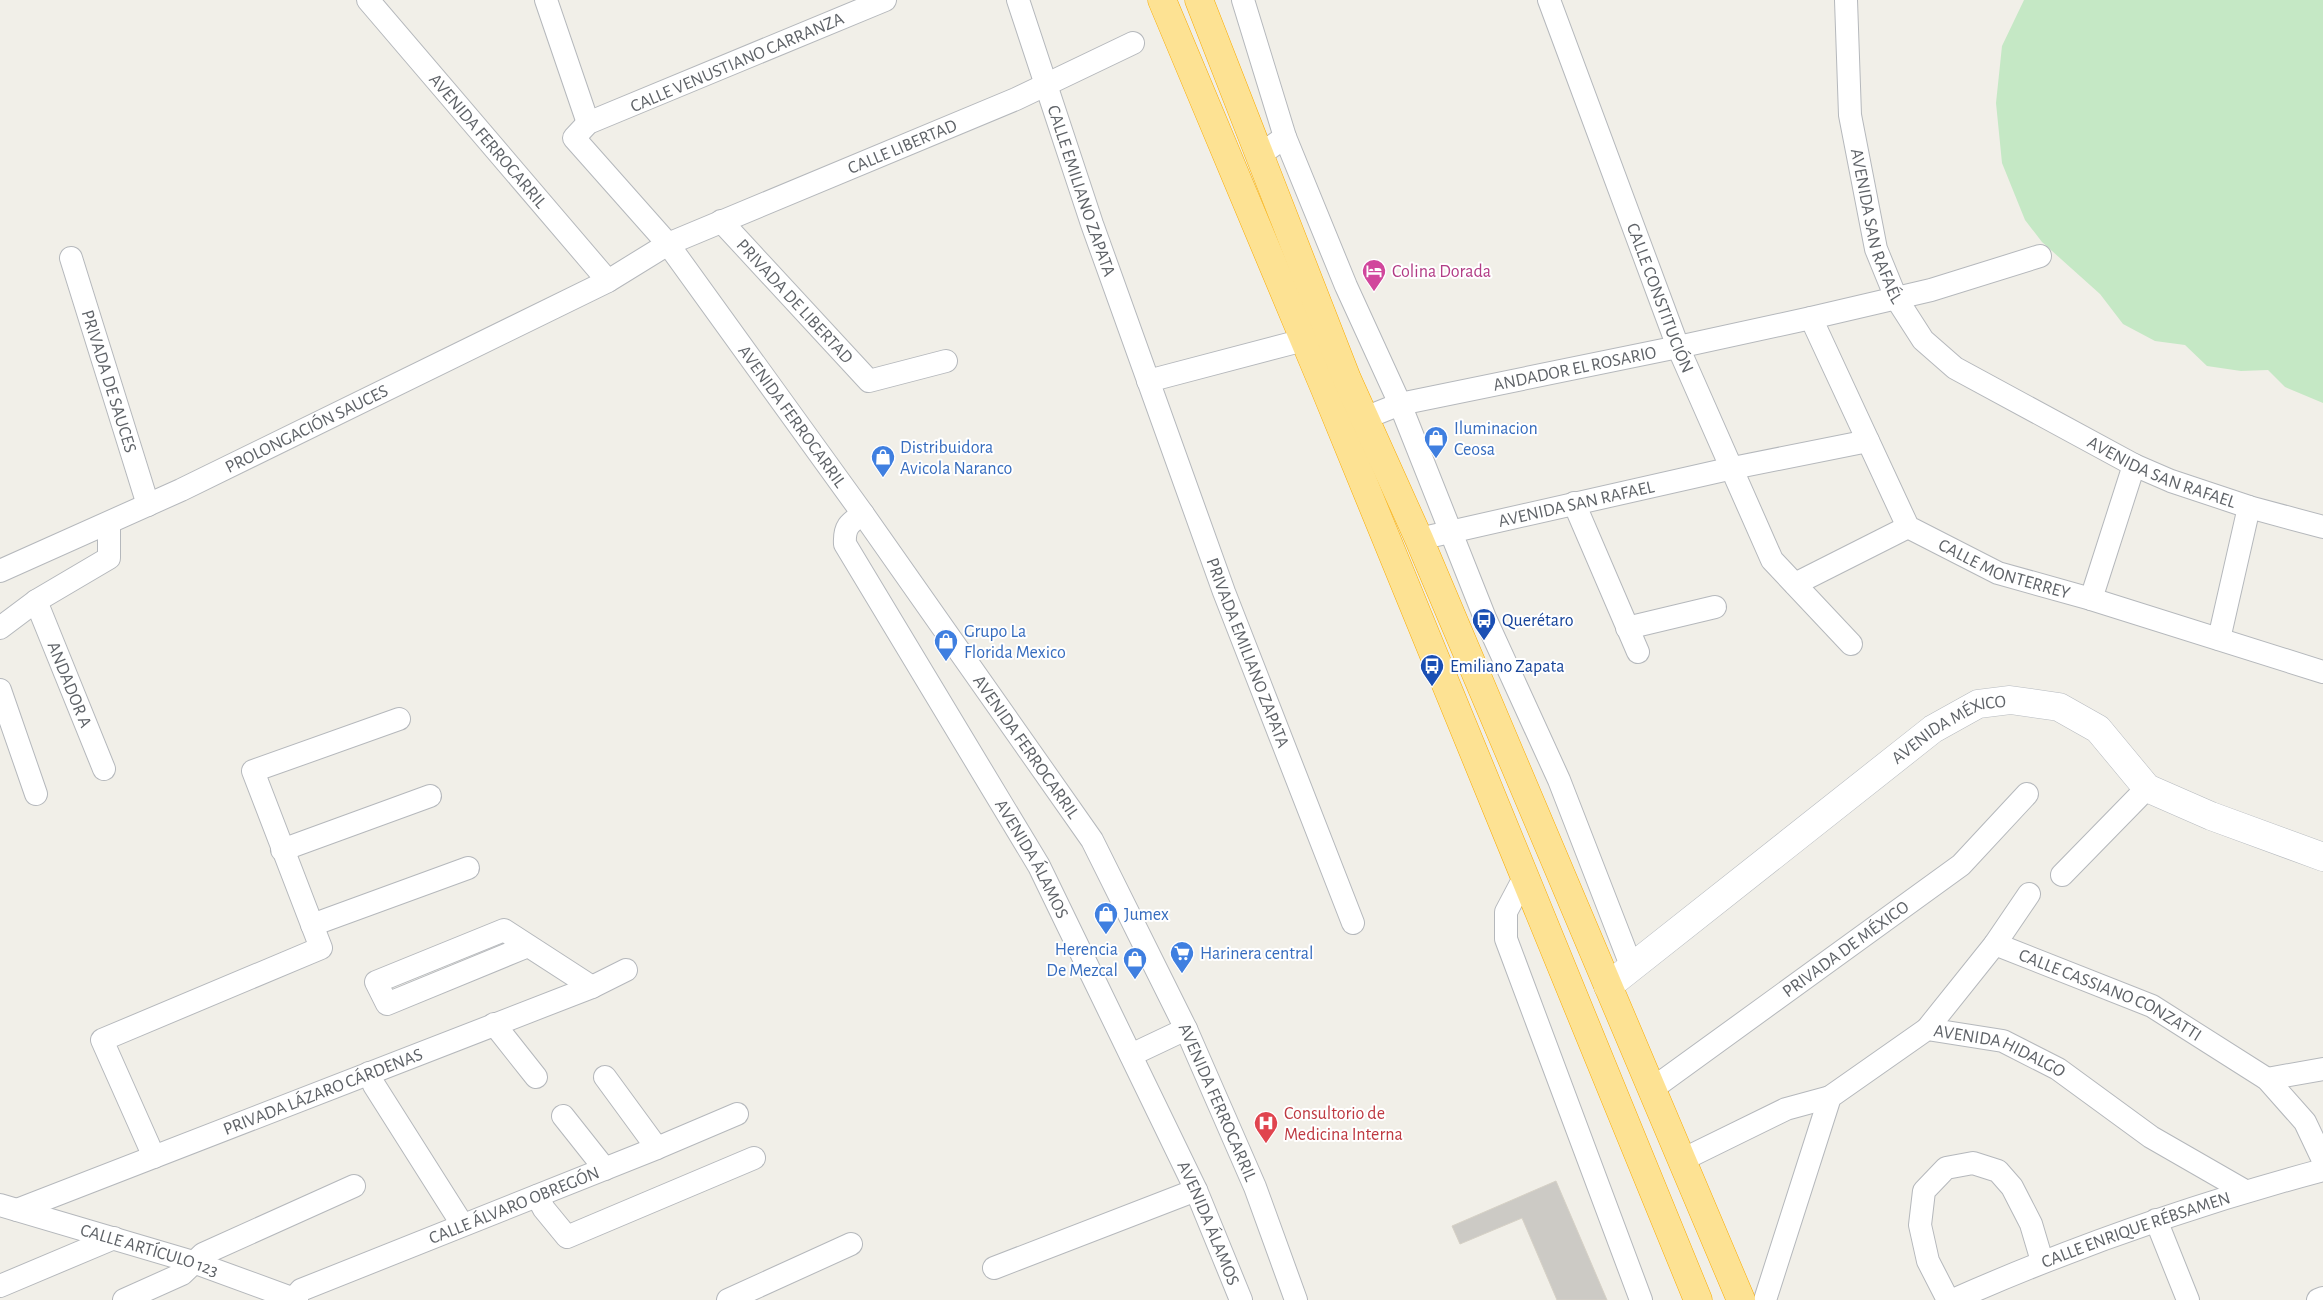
<svg xmlns="http://www.w3.org/2000/svg" width="2323" height="1300" font-family="'Alegreya Sans',sans-serif">
<style>
.green{fill:#c5e8c5}
.building{fill:#cccac5;stroke:#d6d1c6}
.lines{fill:none;stroke-linecap:round;stroke-linejoin:round}
.street-casing{stroke:#b5b8bc;stroke-width:24}
.secondary-casing{stroke:#b6babf;stroke-width:29}
.highway-casing{stroke:#f9ab00;stroke-width:29}
.street{stroke:#fff;stroke-width:22}
.secondary{stroke:#fff;stroke-width:28}
.highway{stroke:#fde293;stroke-width:28}
.labels{text-anchor:middle;stroke-width:4;stroke-linejoin:round;paint-order:stroke}
.street-label{font-size:18px;fill:#5f6368;stroke:#fff}
.hotel-label{font-size:18px;fill:#b23c85;stroke:#fff;text-anchor:start}
.shop-label{font-size:18px;fill:#366cbe;stroke:#fff;text-anchor:start}
.transit-label{font-size:18px;fill:#164399;stroke:#fff;text-anchor:start}
.health-label{font-size:18px;fill:#be3a42;stroke:#fff;text-anchor:start}
</style>
<rect width="100%" height="100%" fill="#f1efe8"/>
<path class="green" d="M 2024,0 L 2323,0 L 2323,403 L 2285,387 L 2268,370 L 2241,371 L 2207,366 L 2185,345 L 2155,341 L 2123,324 L 2100,294 L 2042,242 L 2025,220 L 2002,163 L 1996,103 L 2002,46 Z"/>
<path class="building" d="M 1556,1181 L 1607,1300 L 1557,1300 L 1522,1218 L 1460,1244 L 1452,1226 Z"/>
<g class="lines">
<g class="street-casing">
<g id="street">
<path id="s1" d="M 368,0 L 608,281"/>
<path d="M 546,0 L 588,123"/>
<path id="s2" d="M 885,0 L 588,123 L 574,138 L 668,244 L 863,514 L 1092,840 L 1186,1029 L 1255,1187 L 1296,1300"/>
<path id="s3" d="M 1018,0 L 1092,224 L 1224,592 L 1353,923"/>
<path d="M 1243,0 L 1285,137 L 1260,155"/>
<path id="s4" d="M 1549,0 L 1678,347 L 1772,560 L 1851,644"/>
<path id="s5" d="M 1846,0 L 1850,115 L 1876,249 L 1896,298 L 1923,340 L 1955,368 L 2134,465 L 2171,481 L 2249,507 L 2323,527"/>
<path d="M 1285,137 L 1346,286 L 1400,404 L 1485,618 L 1559,780 L 1632,968"/>
<path id="s6" d="M 721,221 L 869,381 L 946,361"/>
<path id="s7" d="M 71,258 L 148,505"/>
<path id="s8" d="M 1811,318 L 1908,527 L 1998,573 L 2091,599 L 2323,672"/>
<path d="M 1148,381 L 1304,340"/>
<path id="s9" d="M 1365,418 L 1400,404 L 1678,347 L 1811,318 L 1931,290 L 2040,256"/>
<path d="M 1574,503 L 1638,652"/>
<path id="s10" d="M 863,514 C 849,523 844,527 845,544 L 1039,866 L 1196,1190 L 1241,1300"/>
<path id="s11" d="M 1419,539 L 1733,468 L 1868,441"/>
<path id="s12" d="M 0,571 L 181,490 L 608,281 L 668,244 L 1016,99 L 1133,43"/>
<path d="M 1795,584 L 1908,527"/>
<path d="M 2091,599 L 2134,465"/>
<path id="s13" d="M 36,601 L 104,769"/>
<path d="M 0,628 L 36,601 L 109,558 L 109,523"/>
<path d="M 1627,628 L 1715,607"/>
<path d="M 2219,639 L 2249,507"/>
<path d="M 0,690 L 36,794"/>
<path d="M 282,850 L 430,796"/>
<path d="M 2062,875 L 2147,788"/>
<path d="M 1525,876 L 1506,912 L 1506,939 L 1641,1300"/>
<path d="M 312,925 L 468,868"/>
<path d="M 1995,944 L 2029,894"/>
<path d="M 528,946 L 387,1004 L 376,982 L 504,930 L 592,987"/>
<path d="M 494,1024 L 536,1077"/>
<path id="s14" d="M 1927,1029 L 1995,944 L 2152,1006 L 2267,1079 L 2305,1122 L 2323,1160"/>
<path d="M 1131,1055 L 1186,1029"/>
<path d="M 369,1073 L 374,1085 L 462,1224"/>
<path d="M 605,1077 L 657,1148"/>
<path d="M 2267,1079 L 2323,1069"/>
<path id="s15" d="M 1652,1089 L 1961,865 L 2027,794"/>
<path d="M 563,1116 L 605,1169"/>
<path d="M 154,1157 L 102,1040 L 321,948 L 253,771 L 399,719"/>
<path d="M 1682,1160 L 1786,1109 L 1830,1097"/>
<path d="M 537,1196 L 544,1209 L 567,1237 L 754,1158"/>
<path id="s16" d="M 0,1205 L 193,1262 L 297,1300"/>
<path id="s17" d="M 17,1210 L 592,987 L 626,970"/>
<path d="M 2156,1220 L 2188,1300"/>
<path d="M 994,1268 L 1196,1190"/>
<path d="M 0,1286 L 114,1238"/>
<path id="s18" d="M 294,1298 L 301,1290 L 657,1148 L 737,1114"/>
<path d="M 124,1300 L 182,1274 L 203,1254 L 354,1186"/>
<path d="M 728,1300 L 851,1244"/>
<path id="s19" d="M 1765,1300 L 1830,1097 L 1927,1029 L 2003,1041 L 2058,1069 L 2151,1137 L 2245,1191"/>
<path d="M 1948,1300 L 1928,1261 L 1920,1225 L 1924,1191 L 1946,1168 L 1973,1163 L 1998,1171 L 2012,1187 L 2031,1224 L 2042,1261"/>
<path id="s20" d="M 1953,1300 C 2073,1247 2196,1204 2323,1170"/>
<path d="M 2318,1300 L 2323,1298"/>
</g>
</g>
<g class="secondary-casing">
<g id="secondary">
<path id="s21" d="M 1608,986 L 1933,729 L 1978,704 L 2010,700 L 2059,707 L 2098,729 L 2147,788 L 2211,816 L 2323,857"/>
</g>
</g>
<g class="highway-casing">
<g id="highway">
<path d="M 1162,0 L 1325,389 L 1698,1300"/>
<path d="M 1199,0 L 1347,379 L 1419,539 L 1741,1300"/>
</g>
</g>
<use href="#street" class="street"/>
<use href="#secondary" class="secondary"/>
<use href="#highway" class="highway"/>
</g>
<defs>
<g id="hotel-pin" transform="scale(1.25)"><path d="M0 17L-7.5 6A9.5 9.5 0 1 1 7.5 6Z" fill="#d1479c" stroke="#fff"/><path d="M-6-4.5h1.5V1H6V5H4.5V3h-9V5H-6ZM-4 0a1.8 1.8 0 1 1 3.6 0ZM.5 0V-2.5h3Q6-2.5 6 0Z" fill="#fff"/></g>
<g id="shop-pin" transform="scale(1.25)"><path d="M0 17L-7.5 6A9.5 9.5 0 1 1 7.5 6Z" fill="#3f7fe0" stroke="#fff"/><path d="M-5-2.5h2.3a2.7 3.5 0 0 1 5.4 0H5L5.5 6h-11ZM-1.5-2.5h3a1.5 2.3 0 0 0-3 0Z" fill="#fff"/></g>
<g id="bus-pin" transform="scale(1.25)"><path d="M0 17L-7.5 6A9.5 9.5 0 1 1 7.5 6Z" fill="#1a4fb4" stroke="#fff"/><path d="M-5-6H5V4H4V6H2V4H-2V6H-4V4H-5ZM-3.5-4V0h7V-4ZM-3.5 1.2v1.5H-2V1.2ZM2 1.2v1.5H3.5V1.2Z" fill="#fff"/></g>
<g id="supermarket-pin" transform="scale(1.25)"><path d="M0 17L-7.5 6A9.5 9.5 0 1 1 7.5 6Z" fill="#3f7fe0" stroke="#fff"/><path d="M-6-5.5h2.5l.6 2H6L4.5 2H-2.5L-4.4-4H-6ZM-1.5 3.2a1.3 1.3 0 1 0 .1 0ZM3 3.2a1.3 1.3 0 1 0 .1 0Z" fill="#fff"/></g>
<g id="hospital-pin" transform="scale(1.25)"><path d="M0 17L-7.5 6A9.5 9.5 0 1 1 7.5 6Z" fill="#e0444e" stroke="#fff"/><path d="M-5-5h3v3.5h4V-5h3V5h-3V1.5h-4V5h-3Z" fill="#fff"/></g>
</defs>
<g fill-rule="evenodd">
<use href="#hotel-pin" x="1374" y="271"/>
<use href="#shop-pin" x="1436" y="438"/>
<use href="#shop-pin" x="883" y="457"/>
<use href="#bus-pin" x="1484" y="620"/>
<use href="#shop-pin" x="946" y="641"/>
<use href="#bus-pin" x="1432" y="666"/>
<use href="#shop-pin" x="1106" y="914"/>
<use href="#supermarket-pin" x="1182" y="953"/>
<use href="#shop-pin" x="1135" y="959"/>
<use href="#hospital-pin" x="1266" y="1123"/>
</g>
<g class="labels">
<g class="street-label">
<text transform="translate(737 62) rotate(-23)" y="6">CALLE VENUSTIANO CARRANZA</text>
<text dy="6" stroke="none"><textPath href="#s1" startOffset="185">AVENIDA FERROCARRIL</textPath></text>
<text dy="6" stroke="none"><textPath href="#s12" startOffset="998">CALLE LIBERTAD</textPath></text>
<text dy="6" stroke="none"><textPath href="#s3" startOffset="201">CALLE EMILIANO ZAPATA</textPath></text>
<text dy="6" stroke="none"><textPath href="#s5" startOffset="229">AVENIDA SAN RAFAÉL</textPath></text>
<text dy="6" stroke="none"><textPath href="#s4" startOffset="318">CALLE CONSTITUCIÓN</textPath></text>
<text dy="6" stroke="none"><textPath href="#s6" startOffset="109">PRIVADA DE LIBERTAD</textPath></text>
<text dy="6" stroke="none"><textPath href="#s9" startOffset="216">ANDADOR EL ROSARIO</textPath></text>
<text dy="6" stroke="none"><textPath href="#s7" startOffset="129">PRIVADA DE SAUCES</textPath></text>
<text dy="6" stroke="none"><textPath href="#s2" startOffset="696">AVENIDA FERROCARRIL</textPath></text>
<text dy="6" stroke="none"><textPath href="#s12" startOffset="338">PROLONGACIÓN SAUCES</textPath></text>
<text dy="6" stroke="none"><textPath href="#s5" startOffset="629">AVENIDA SAN RAFAEL</textPath></text>
<text dy="6" stroke="none"><textPath href="#s11" startOffset="161">AVENIDA SAN RAFAEL</textPath></text>
<text dy="6" stroke="none"><textPath href="#s8" startOffset="336">CALLE MONTERREY</textPath></text>
<text dy="6" stroke="none"><textPath href="#s3" startOffset="692">PRIVADA EMILIANO ZAPATA</textPath></text>
<text dy="6" stroke="none"><textPath href="#s13" startOffset="90">ANDADOR A</textPath></text>
<text dy="6" stroke="none"><textPath href="#s21" startOffset="429">AVENIDA MÉXICO</textPath></text>
<text dy="6" stroke="none"><textPath href="#s2" startOffset="1101">AVENIDA FERROCARRIL</textPath></text>
<text dy="6" stroke="none"><textPath href="#s10" startOffset="404">AVENIDA ÁLAMOS</textPath></text>
<text dy="6" stroke="none"><textPath href="#s15" startOffset="239">PRIVADA DE MÉXICO</textPath></text>
<text dy="6" stroke="none"><textPath href="#s14" startOffset="235">CALLE CASSIANO CONZATTI</textPath></text>
<text dy="6" stroke="none"><textPath href="#s19" startOffset="408">AVENIDA HIDALGO</textPath></text>
<text dy="6" stroke="none"><textPath href="#s17" startOffset="328">PRIVADA LÁZARO CÁRDENAS</textPath></text>
<text dy="6" stroke="none"><textPath href="#s2" startOffset="1506">AVENIDA FERROCARRIL</textPath></text>
<text dy="6" stroke="none"><textPath href="#s18" startOffset="240">CALLE ÁLVARO OBREGÓN</textPath></text>
<text dy="6" stroke="none"><textPath href="#s10" startOffset="809">AVENIDA ÁLAMOS</textPath></text>
<text dy="6" stroke="none"><textPath href="#s20" startOffset="196">CALLE ENRIQUE RÉBSAMEN</textPath></text>
<text dy="6" stroke="none"><textPath href="#s16" startOffset="156">CALLE ARTÍCULO 123</textPath></text>
</g>
<g class="hotel-label">
<text x="1392" y="277">Colina Dorada</text>
</g>
<g class="shop-label">
<text x="1454" y="434">Iluminacion<tspan x="1454" dy="21">Ceosa</tspan></text>
<text x="900" y="453">Distribuidora<tspan x="900" dy="21">Avicola Naranco</tspan></text>
<text x="964" y="637">Grupo La<tspan x="964" dy="21">Florida Mexico</tspan></text>
<text x="1124" y="920">Jumex</text>
<text x="1118" y="955" text-anchor="end">Herencia<tspan x="1118" dy="21">De Mezcal</tspan></text>
<text x="1200" y="959">Harinera central</text>
</g>
<g class="transit-label">
<text x="1502" y="626">Querétaro</text>
<text x="1450" y="672">Emiliano Zapata</text>
</g>
<g class="health-label">
<text x="1284" y="1119">Consultorio de<tspan x="1284" dy="21">Medicina Interna</tspan></text>
</g>
</g>
</svg>
